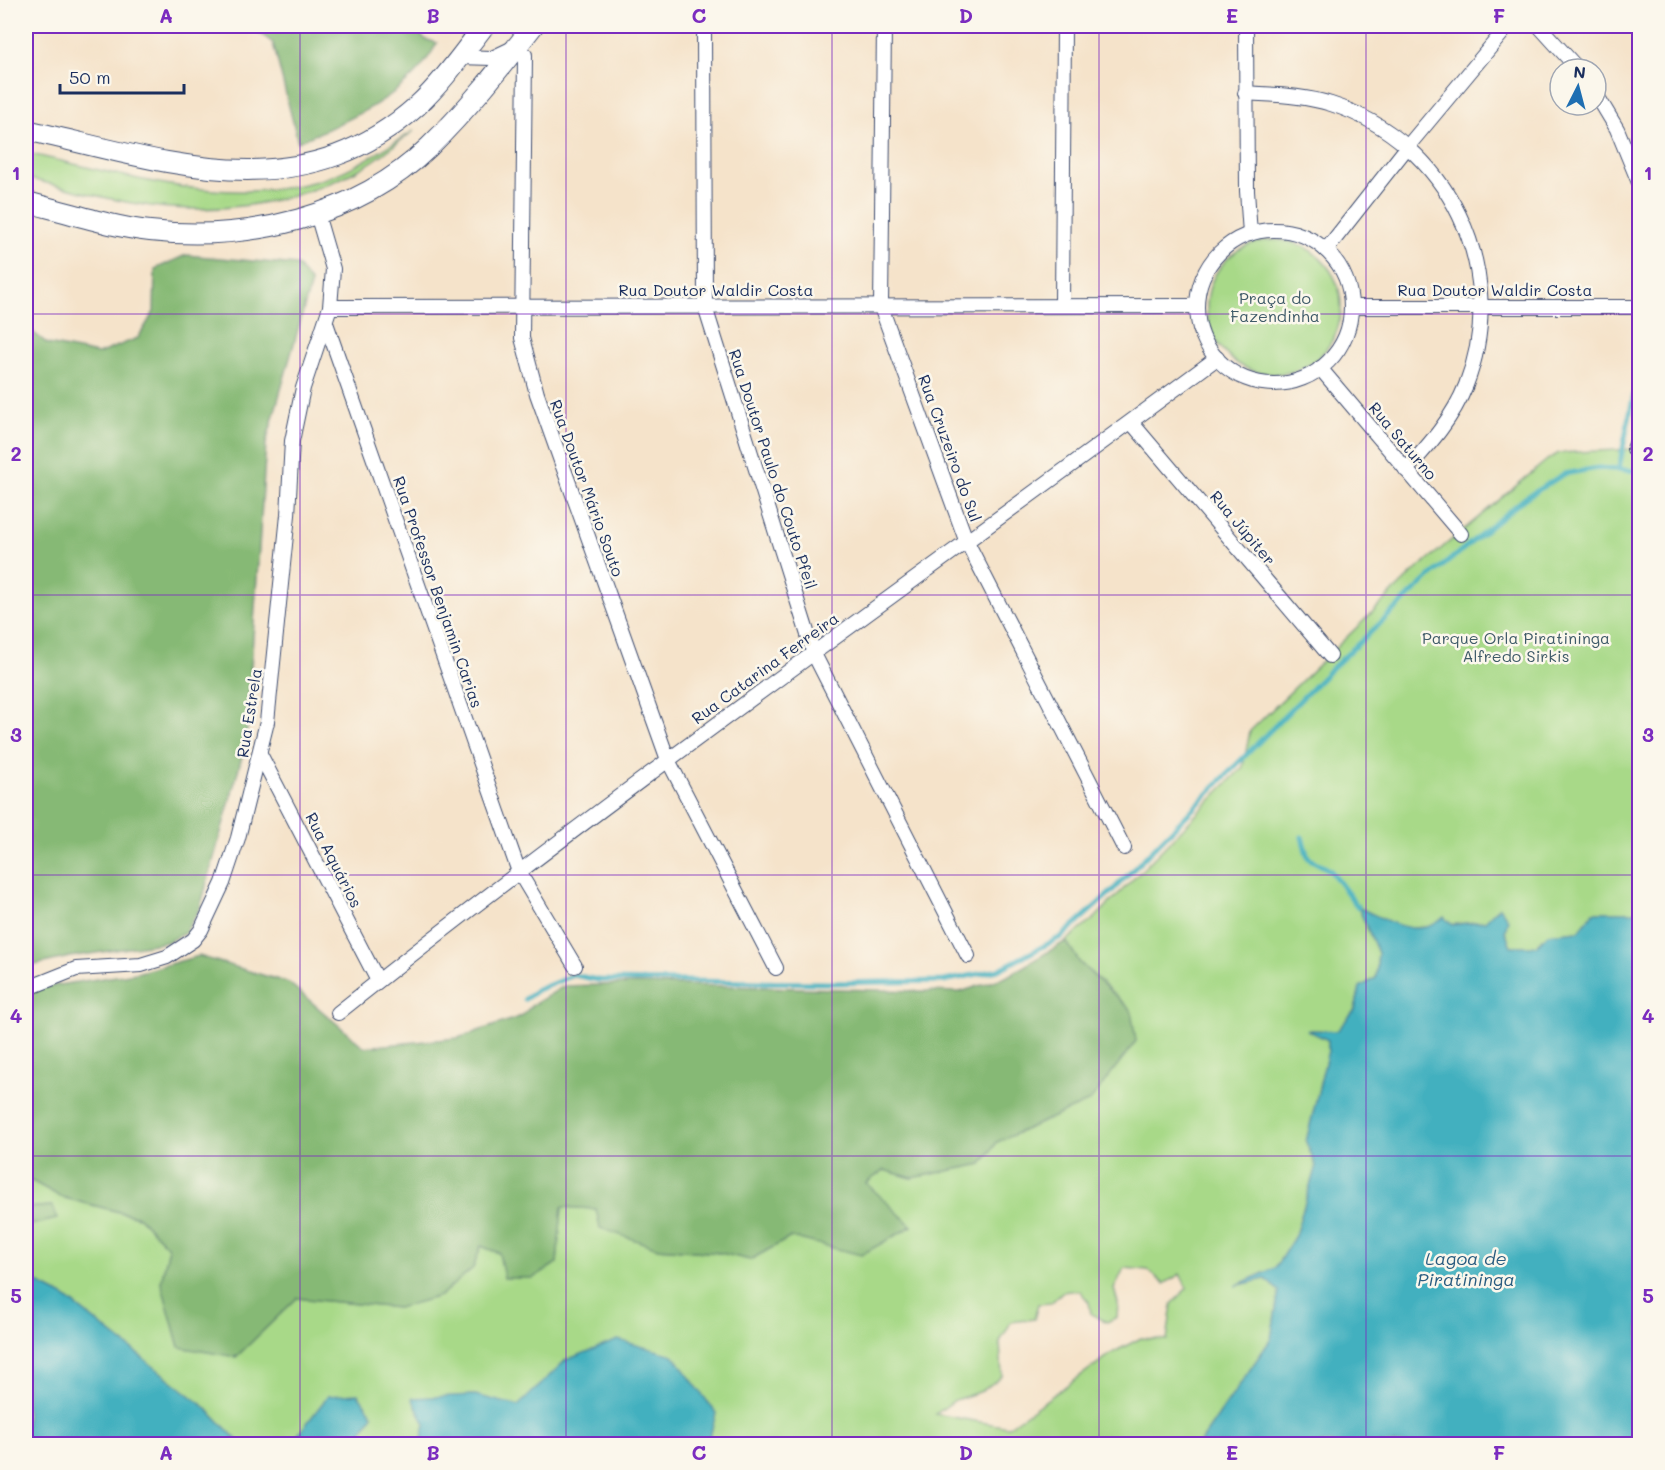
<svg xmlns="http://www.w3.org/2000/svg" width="1665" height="1470" font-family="Mali,sans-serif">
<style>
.green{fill:#a8d988;stroke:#628473;stroke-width:1.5;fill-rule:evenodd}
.forest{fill:#86b974;stroke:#507469;stroke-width:1.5}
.water{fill:#43b0bf;stroke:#2f708e;stroke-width:1.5}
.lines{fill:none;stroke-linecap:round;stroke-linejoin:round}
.stream{stroke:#43b0bf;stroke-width:5}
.minor-casing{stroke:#3c4a6e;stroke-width:16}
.secondary-casing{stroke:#3c4a6e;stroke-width:22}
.minor{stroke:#fff;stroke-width:14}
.secondary{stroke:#fff;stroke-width:20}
.grid{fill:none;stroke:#7b2cbf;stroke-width:1.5;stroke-opacity:0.55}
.labels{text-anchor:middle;stroke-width:5;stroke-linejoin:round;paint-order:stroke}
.street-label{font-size:16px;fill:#1b2f5e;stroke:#fbf7ec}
.park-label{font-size:16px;fill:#3e5a68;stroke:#fbf7ec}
.water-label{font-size:18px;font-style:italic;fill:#295c80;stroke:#fbf7ec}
.neatline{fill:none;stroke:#7b2cbf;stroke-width:2}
.grid-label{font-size:20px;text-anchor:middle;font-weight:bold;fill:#7b2cbf}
</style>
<rect width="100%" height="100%" fill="#fbf7ec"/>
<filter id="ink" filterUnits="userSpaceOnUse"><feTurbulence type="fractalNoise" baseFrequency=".0167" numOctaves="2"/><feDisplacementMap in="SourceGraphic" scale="12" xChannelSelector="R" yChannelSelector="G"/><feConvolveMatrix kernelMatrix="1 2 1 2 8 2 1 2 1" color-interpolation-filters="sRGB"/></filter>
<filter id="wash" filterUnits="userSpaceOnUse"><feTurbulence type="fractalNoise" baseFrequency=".008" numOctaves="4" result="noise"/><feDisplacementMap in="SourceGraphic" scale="24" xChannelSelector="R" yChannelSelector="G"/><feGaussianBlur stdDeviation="1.35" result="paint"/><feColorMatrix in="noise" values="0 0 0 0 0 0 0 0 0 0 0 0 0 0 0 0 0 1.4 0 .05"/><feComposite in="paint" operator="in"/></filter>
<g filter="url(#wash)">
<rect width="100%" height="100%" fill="#f5e3ca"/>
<g class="green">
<path d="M 414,131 C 396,143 378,160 358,170 C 289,206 208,217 132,203 C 96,197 61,186 26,178 L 26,153 C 120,173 221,209 317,181 C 353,171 383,149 414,131 Z"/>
<circle cx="1274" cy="307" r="67"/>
<path d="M 1634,449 L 1639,453 L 1639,912 L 1594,912 L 1579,931 L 1548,934 L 1536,946 L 1511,946 L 1505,932 L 1485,921 L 1404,929 L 1359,908 L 1378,953 L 1376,978 L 1360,987 L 1355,1010 L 1337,1031 L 1310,1030 L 1328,1040 L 1328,1051 L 1306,1142 L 1316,1166 L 1295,1236 L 1275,1268 L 1239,1284 L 1265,1279 L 1279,1291 L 1271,1339 L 1199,1444 L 708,1444 L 716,1413 L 566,1360 L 518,1407 L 475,1395 L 413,1399 L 425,1424 L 421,1444 L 362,1444 L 356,1440 L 328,1396 L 291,1444 L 241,1444 L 205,1407 L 65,1297 L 26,1277 L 26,1226 L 56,1219 L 51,1206 L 26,1208 L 26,1182 L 32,1181 L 61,1197 L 139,1217 L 169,1248 L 161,1282 L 236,1357 L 297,1298 L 398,1308 L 473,1268 L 481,1246 L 499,1253 L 557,1263 L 562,1207 L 596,1209 L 658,1248 L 721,1253 L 750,1260 L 791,1237 L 861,1254 L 912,1226 L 865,1184 L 884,1170 L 912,1178 L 982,1164 L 997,1142 L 1090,1101 L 1131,1010 L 1080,963 L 1066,941 L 1095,918 L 1243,767 L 1250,731 L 1418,568 L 1547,460 L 1559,453 ZM 1124,1268 L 1148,1270 L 1164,1284 L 1180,1274 L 1187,1288 L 1172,1304 L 1167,1340 L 1141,1338 L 1114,1352 L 1008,1427 L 936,1414 L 955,1400 L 982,1391 L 1002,1376 L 1000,1342 L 1011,1322 L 1034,1319 L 1038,1304 L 1051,1303 L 1062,1292 L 1079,1290 L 1089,1302 L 1091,1314 L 1107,1322 L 1117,1317 L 1118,1303 L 1114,1289 Z"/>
</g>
<g class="forest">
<path d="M 250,26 L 411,26 L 425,39 L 437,43 C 411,95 349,120 298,142 L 273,43 Z"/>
<path d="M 186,255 L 297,265 L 311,283 L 266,443 L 246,742 L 200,908 L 185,933 L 167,942 L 70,957 L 26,967 L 26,327 L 48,344 L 98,354 L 138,338 L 154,312 L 155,269 Z"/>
<path d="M 1066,941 L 1080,963 L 1131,1010 L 1136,1041 L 1090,1101 L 997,1142 L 982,1164 L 912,1178 L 884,1170 L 866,1183 L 912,1226 L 861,1255 L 791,1237 L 750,1260 L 721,1253 L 658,1248 L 600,1228 L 596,1209 L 562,1207 L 557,1263 L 533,1278 L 504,1278 L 499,1253 L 481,1246 L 473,1268 L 440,1296 L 398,1308 L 297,1298 L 236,1357 L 179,1347 L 161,1282 L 169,1248 L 139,1217 L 61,1197 L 32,1181 L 26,1182 L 26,990 L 136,973 L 199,956 L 289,983 L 364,1047 L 458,1038 L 522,1016 L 531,1006 L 564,986 L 636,984 L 960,992 L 1006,977 Z"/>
<path d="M 52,1206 L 57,1219 L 26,1226 L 26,1208 Z"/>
</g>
<g class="water">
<path d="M 1358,907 C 1384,919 1419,942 1444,917 L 1452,925 L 1485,921 L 1499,907 L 1508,919 L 1505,932 L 1511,946 L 1536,946 L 1548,934 L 1579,931 L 1594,912 L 1639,912 L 1639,1444 L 1199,1444 L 1271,1339 L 1279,1291 L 1265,1279 L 1235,1286 L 1275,1268 L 1295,1236 L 1316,1166 L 1306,1142 L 1328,1051 L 1328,1040 L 1307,1030 L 1337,1031 L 1355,1010 L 1360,987 L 1376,978 L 1378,953 Z"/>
<path d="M 26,1277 L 65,1297 L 205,1407 L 241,1444 L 26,1444 Z"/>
<path d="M 618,1340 L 673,1355 L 716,1413 L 708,1444 L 421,1444 L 425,1424 L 412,1398 L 475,1395 L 518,1406 L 566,1360 Z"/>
<path d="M 358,1394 L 373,1415 L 356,1440 L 362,1444 L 291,1444 L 328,1396 Z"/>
</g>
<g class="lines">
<g class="stream">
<path d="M 1619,468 L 1640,363"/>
<path d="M 1302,837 L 1308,858 L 1330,870 L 1358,907"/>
<path d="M 525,999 L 537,990 L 574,975 L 598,980 L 830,983 L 944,981 L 998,970 L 1061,937 L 1110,893 L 1328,672 L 1433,574 L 1525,498 L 1564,474 L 1598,468 L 1640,471"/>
</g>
</g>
</g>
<g filter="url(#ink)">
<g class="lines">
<g class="minor-casing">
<g id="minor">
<path d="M 704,26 L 705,307 L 814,654 L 968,956"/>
<path d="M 884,26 L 881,307 L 966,540 L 1124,848"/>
<path d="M 1246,26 L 1247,191 L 1250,234"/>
<path d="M 1539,26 L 1578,69"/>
<path d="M 459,57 L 492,58 L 515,47 L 525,55 L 522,338 L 537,394 L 668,760 L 776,968"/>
<path d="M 1245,93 C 1274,95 1303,95 1331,104 C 1448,141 1511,270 1466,385 C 1453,418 1430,444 1406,470"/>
<path d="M 1596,94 L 1617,129 L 1640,185"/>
<circle cx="1274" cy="307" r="77"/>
<path d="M 1326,250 L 1408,146 L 1508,26"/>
<path d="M 1062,306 L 1064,26"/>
<path d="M 330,307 L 1197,306"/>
<path d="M 1352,307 L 1640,307"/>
<path d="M 326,323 L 519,872 L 575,966"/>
<path d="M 1320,368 L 1461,534"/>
<path d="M 1131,422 L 1330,656"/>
<path d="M 1634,449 L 1640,433"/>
<path d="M 260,754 L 378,981"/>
<path d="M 26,989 L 76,969 L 141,965 L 167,957 L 193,940 L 201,930 L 223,883 L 238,838 L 267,722 L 288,515 L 292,441 L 303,388 L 330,307 L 333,269 L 317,214"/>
<path d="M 338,1013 C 624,785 924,575 1217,358"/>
</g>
</g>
<g class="secondary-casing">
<g id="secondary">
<path d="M 26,130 C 162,160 298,213 417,106 C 442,83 463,53 484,26"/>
<path d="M 26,202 C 65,211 110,227 150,231 C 247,242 357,217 429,147 C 467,110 501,67 533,26"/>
</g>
</g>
<use href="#minor" class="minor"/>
<use href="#secondary" class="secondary"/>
</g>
</g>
<path class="grid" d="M 300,26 L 300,1444M 566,26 L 566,1444M 832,26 L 832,1444M 1099,26 L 1099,1444M 1366,26 L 1366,1444M 26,314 L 1640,314M 26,595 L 1640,595M 26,875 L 1640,875M 26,1156 L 1640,1156"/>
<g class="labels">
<g class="street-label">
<text x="716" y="296">Rua Doutor Waldir Costa</text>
<text x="1495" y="296">Rua Doutor Waldir Costa</text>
<text transform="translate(1403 441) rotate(50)" y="6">Rua Saturno</text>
<text transform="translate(950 448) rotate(70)" y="6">Rua Cruzeiro do Sul</text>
<text transform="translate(773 469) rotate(72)" y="6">Rua Doutor Paulo do Couto Pfeil</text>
<text transform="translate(587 488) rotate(70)" y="6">Rua Doutor Mário Souto</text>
<text transform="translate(1243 528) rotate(50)" y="6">Rua Júpiter</text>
<text transform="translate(438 592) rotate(71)" y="6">Rua Professor Benjamin Carias</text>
<text transform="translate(765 668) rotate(-36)" y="6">Rua Catarina Ferreira</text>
<text transform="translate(249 713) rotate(-81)" y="6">Rua Estrela</text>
<text transform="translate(334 860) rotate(63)" y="6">Rua Aquários</text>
</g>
<g class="park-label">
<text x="1275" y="304">Praça do<tspan x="1275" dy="18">Fazendinha</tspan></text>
<text x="1516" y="644">Parque Orla Piratininga<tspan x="1516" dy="18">Alfredo Sirkis</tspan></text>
</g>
<g class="water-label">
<text x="1466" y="1265">Lagoa de<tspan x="1466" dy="21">Piratininga</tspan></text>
</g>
</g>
<rect width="1665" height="1470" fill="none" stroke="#fbf7ec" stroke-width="66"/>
<g transform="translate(1578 87) rotate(6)"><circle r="28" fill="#fbf7ec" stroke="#a1a7b3" stroke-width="1.5"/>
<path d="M0-4.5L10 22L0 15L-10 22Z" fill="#1f6fb2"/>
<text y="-9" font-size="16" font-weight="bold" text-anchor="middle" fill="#1b2f5e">N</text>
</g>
<path d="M60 84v9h124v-9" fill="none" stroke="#1b2f5e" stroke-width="3"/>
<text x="69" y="84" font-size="18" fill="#1b2f5e" stroke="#fbf7ec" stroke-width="4.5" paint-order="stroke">50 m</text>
<rect x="33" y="33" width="1599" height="1404" class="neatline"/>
<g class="grid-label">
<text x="166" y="23">A</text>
<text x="433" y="23">B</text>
<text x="699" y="23">C</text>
<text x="966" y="23">D</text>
<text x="1232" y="23">E</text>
<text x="1499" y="23">F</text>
<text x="16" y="180">1</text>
<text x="1648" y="180">1</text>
<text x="16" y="461">2</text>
<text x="1648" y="461">2</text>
<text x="16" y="742">3</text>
<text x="1648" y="742">3</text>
<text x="16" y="1023">4</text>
<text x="1648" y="1023">4</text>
<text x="16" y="1303">5</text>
<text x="1648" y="1303">5</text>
<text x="166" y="1460">A</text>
<text x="433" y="1460">B</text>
<text x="699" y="1460">C</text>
<text x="966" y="1460">D</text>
<text x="1232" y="1460">E</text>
<text x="1499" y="1460">F</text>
</g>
</svg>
